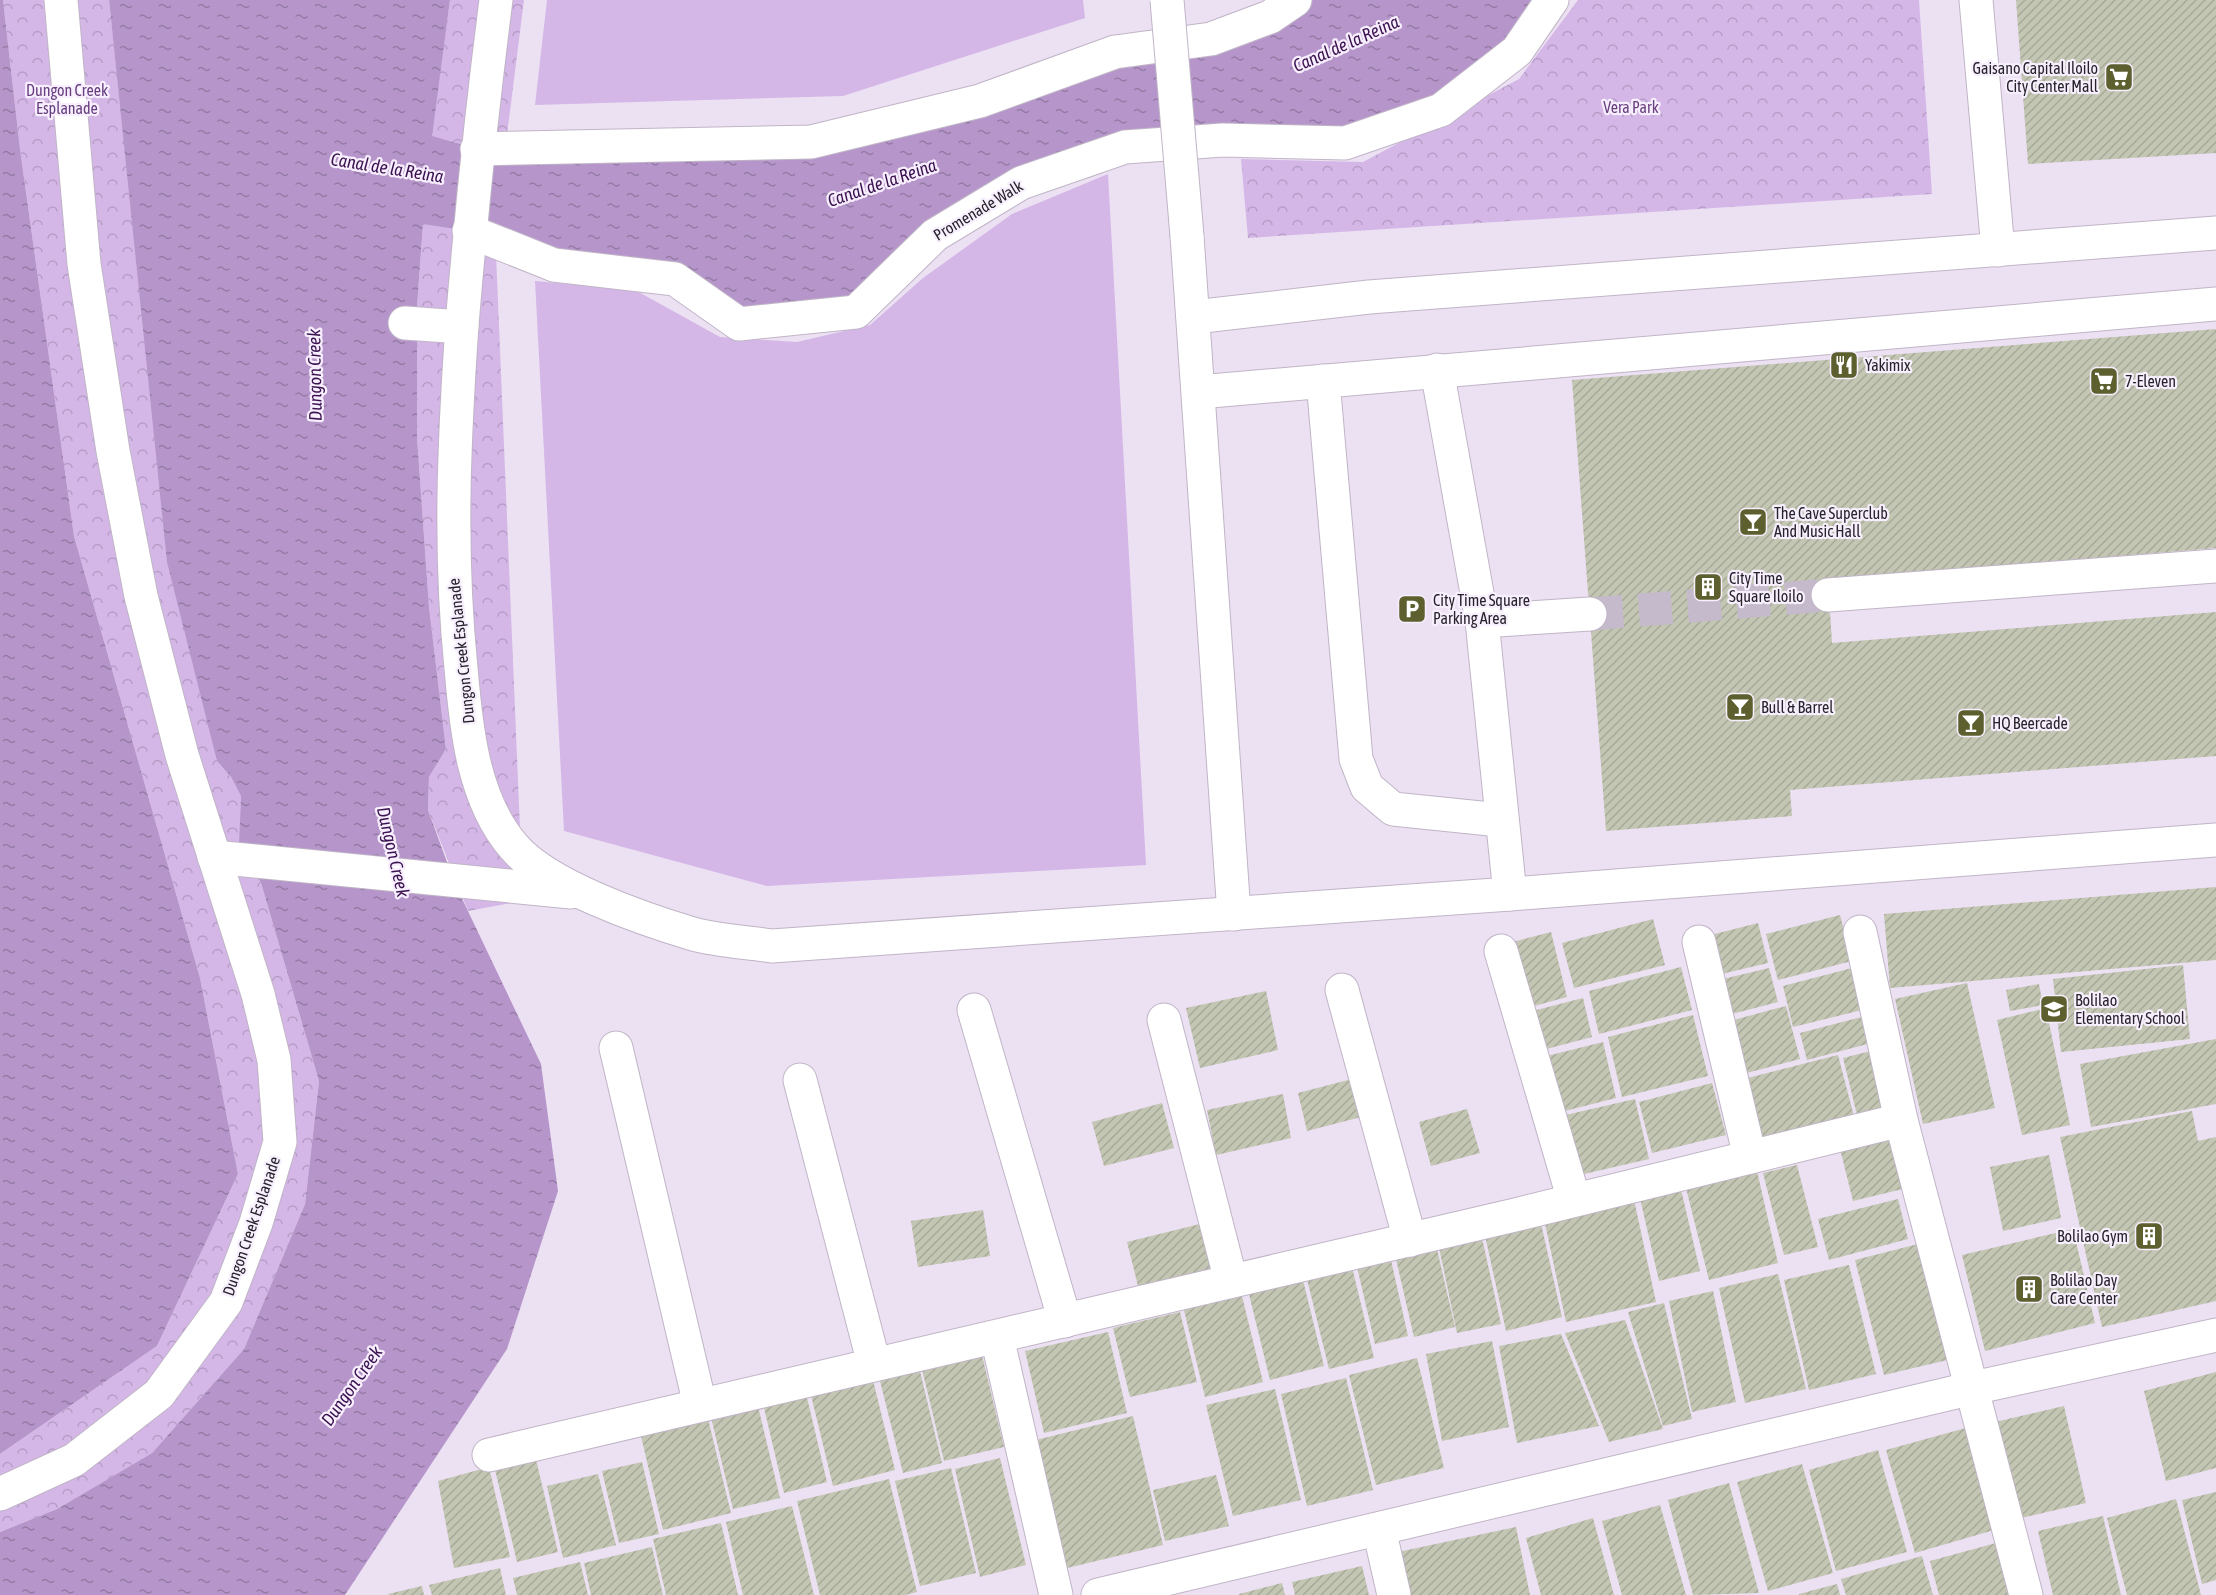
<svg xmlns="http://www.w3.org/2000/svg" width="2216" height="1595" font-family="'Asap Condensed',sans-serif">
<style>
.grass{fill:#d4b7e7}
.forest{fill:url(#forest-crowns)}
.water{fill:url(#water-ripples)}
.building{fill:url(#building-hatch)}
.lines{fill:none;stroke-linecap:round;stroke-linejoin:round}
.minor-tunnel{stroke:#c5bacb;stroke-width:33;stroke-dasharray:33 16;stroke-linecap:butt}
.minor-casing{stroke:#c0b5c7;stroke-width:35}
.minor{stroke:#fff;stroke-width:33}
.minor-bridge-casing{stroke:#c0b5c7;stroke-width:35;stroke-linecap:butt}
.minor-bridge{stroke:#fff;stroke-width:33}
.labels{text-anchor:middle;stroke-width:4.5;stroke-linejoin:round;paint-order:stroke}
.poi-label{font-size:16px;fill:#27232a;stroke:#f8effe;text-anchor:start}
.park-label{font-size:16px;fill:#673e7e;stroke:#f8effe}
.street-label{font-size:16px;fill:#27232a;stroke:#f8effe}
.water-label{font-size:18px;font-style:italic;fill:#3b1250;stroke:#f8effe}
</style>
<defs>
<pattern id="forest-crowns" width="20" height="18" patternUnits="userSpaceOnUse" patternTransform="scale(1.5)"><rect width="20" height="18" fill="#d4b7e7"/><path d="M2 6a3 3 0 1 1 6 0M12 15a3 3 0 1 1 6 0" fill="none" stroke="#b69dc6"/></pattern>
<pattern id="water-ripples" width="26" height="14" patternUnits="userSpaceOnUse" patternTransform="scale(1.5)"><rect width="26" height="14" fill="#b696ca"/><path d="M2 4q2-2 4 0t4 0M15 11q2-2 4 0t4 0" fill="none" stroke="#947aa4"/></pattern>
<pattern id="building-hatch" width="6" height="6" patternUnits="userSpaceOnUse" patternTransform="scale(1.5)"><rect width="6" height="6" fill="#c3c6b2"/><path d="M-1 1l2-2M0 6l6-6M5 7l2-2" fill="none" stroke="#a8aa99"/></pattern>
</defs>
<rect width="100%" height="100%" fill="#ece0f3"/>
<g class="grass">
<path d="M 547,0 L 1083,0 L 1085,18 L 843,96 L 535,105 Z"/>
<path d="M 1108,174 L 1146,865 L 767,886 L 564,831 L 535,281 L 635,290 L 720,337 L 797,342 L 870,325 L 923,278 L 1012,214 Z"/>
</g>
<g class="forest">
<path d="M 3,0 L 109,0 L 144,330 L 217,761 L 231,777 L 241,796 L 240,845 L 261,883 L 319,1081 L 305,1204 L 244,1349 L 152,1453 L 57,1509 L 0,1532 L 0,1454 L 157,1346 L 238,1174 L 200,978 L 74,536 L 20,149 Z"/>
<path d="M 450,0 L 524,0 L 495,230 L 523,901 L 468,911 L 428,810 L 429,777 L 446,749 L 429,607 L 417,437 L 417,307 L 423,224 L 433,122 Z"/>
<path d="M 1578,0 L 1919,0 L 1932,194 L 1248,238 L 1241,159 L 1363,162 L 1519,79 Z"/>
</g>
<g class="water">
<path d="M 0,0 L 3,0 L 20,149 L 74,536 L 200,978 L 238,1174 L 157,1346 L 0,1454 Z"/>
<path d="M 109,0 L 450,0 L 432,136 L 477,149 L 811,142 L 1295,0 L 1552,0 L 1517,51 L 1345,143 L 1223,140 L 1021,183 L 856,312 L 739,324 L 675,279 L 469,231 L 423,224 L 417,307 L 417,437 L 429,607 L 446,749 L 429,777 L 428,810 L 455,884 L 541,1064 L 558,1191 L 507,1349 L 345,1595 L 0,1595 L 0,1532 L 57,1509 L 152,1453 L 244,1349 L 305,1204 L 319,1081 L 261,883 L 239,845 L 241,796 L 231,777 L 217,761 L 167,562 Z"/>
</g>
<g class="building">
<path d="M 2016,0 L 2216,0 L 2216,153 L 2028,164 Z"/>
<path d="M 2216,329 L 2216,548 L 1828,580 L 1832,643 L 2216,612 L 2216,756 L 1790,790 L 1792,816 L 1606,831 L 1572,380 Z"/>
<path d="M 2216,887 L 2216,960 L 1890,988 L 1884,914 Z"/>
<path d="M 1840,915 L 1852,961 L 1778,980 L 1766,934 Z"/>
<path d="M 1653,919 L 1665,965 L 1574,988 L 1562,943 Z"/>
<path d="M 1758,923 L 1768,963 L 1713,976 L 1703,937 Z"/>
<path d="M 1551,932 L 1567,997 L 1523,1009 L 1505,944 Z"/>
<path d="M 2183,965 L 2190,1039 L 2061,1052 L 2053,979 Z"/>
<path d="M 1681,967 L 1692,1010 L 1599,1034 L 1589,991 Z"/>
<path d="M 1856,967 L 1866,1009 L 1793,1027 L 1783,986 Z"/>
<path d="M 1769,968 L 1778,1002 L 1728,1015 L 1719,980 Z"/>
<path d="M 1967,983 L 1995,1108 L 1923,1124 L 1895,999 Z"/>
<path d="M 2039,984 L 2043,1005 L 2010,1011 L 2006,990 Z"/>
<path d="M 1266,991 L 1278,1050 L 1200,1068 L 1186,1008 Z"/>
<path d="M 1583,998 L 1592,1037 L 1535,1052 L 1525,1013 Z"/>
<path d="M 1786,1006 L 1800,1059 L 1739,1075 L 1726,1022 Z"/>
<path d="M 2046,1008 L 2070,1125 L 2022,1135 L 1997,1020 Z"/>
<path d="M 1693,1015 L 1708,1076 L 1622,1097 L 1608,1037 Z"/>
<path d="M 1869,1015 L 1875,1042 L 1807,1060 L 1800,1033 Z"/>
<path d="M 2216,1039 L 2216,1104 L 2091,1127 L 2080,1064 Z"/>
<path d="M 1603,1042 L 1616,1098 L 1557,1113 L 1543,1057 Z"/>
<path d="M 1879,1049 L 1895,1113 L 1859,1123 L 1843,1058 Z"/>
<path d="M 1838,1055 L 1856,1124 L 1753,1150 L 1736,1081 Z"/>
<path d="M 1352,1079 L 1361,1117 L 1307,1131 L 1298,1093 Z"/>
<path d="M 1712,1083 L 1726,1135 L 1652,1153 L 1639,1102 Z"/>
<path d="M 1283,1094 L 1291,1138 L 1216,1155 L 1207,1110 Z"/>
<path d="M 1635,1099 L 1649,1159 L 1571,1177 L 1557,1117 Z"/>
<path d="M 1162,1103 L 1174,1148 L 1104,1166 L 1092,1122 Z"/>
<path d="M 1467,1109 L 1480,1153 L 1431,1166 L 1419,1122 Z"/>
<path d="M 2192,1111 L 2198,1141 L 2216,1137 L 2216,1301 L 2102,1327 L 2060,1137 Z"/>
<path d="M 1898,1135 L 1911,1187 L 1853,1201 L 1840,1149 Z"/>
<path d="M 2049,1155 L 2061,1218 L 2003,1231 L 1990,1167 Z"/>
<path d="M 1797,1165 L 1818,1247 L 1784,1255 L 1763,1173 Z"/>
<path d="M 1757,1171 L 1778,1263 L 1709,1280 L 1686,1188 Z"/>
<path d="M 1680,1185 L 1700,1271 L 1659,1281 L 1639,1194 Z"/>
<path d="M 1633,1195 L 1656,1302 L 1566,1322 L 1543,1214 Z"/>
<path d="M 1898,1199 L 1908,1239 L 1829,1260 L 1818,1219 Z"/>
<path d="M 983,1210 L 990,1256 L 918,1267 L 911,1221 Z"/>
<path d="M 1540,1219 L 1562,1317 L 1506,1331 L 1484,1231 Z"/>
<path d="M 1208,1222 L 1222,1279 L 1141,1298 L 1127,1242 Z"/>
<path d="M 1480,1229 L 1501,1324 L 1457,1333 L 1437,1238 Z"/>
<path d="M 2073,1229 L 2095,1323 L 1985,1351 L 1962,1255 Z"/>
<path d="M 1926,1242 L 1956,1358 L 1884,1375 L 1855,1260 Z"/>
<path d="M 1436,1245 L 1455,1327 L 1414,1337 L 1395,1255 Z"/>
<path d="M 1391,1260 L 1408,1336 L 1375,1344 L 1357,1267 Z"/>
<path d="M 1351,1263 L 1374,1358 L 1329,1369 L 1306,1275 Z"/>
<path d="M 1849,1265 L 1876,1374 L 1809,1390 L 1784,1280 Z"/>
<path d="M 1301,1272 L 1324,1366 L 1270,1380 L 1247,1286 Z"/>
<path d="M 1778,1274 L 1806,1389 L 1745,1403 L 1719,1288 Z"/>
<path d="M 1240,1288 L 1263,1382 L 1205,1397 L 1182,1302 Z"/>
<path d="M 1713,1291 L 1736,1402 L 1692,1412 L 1669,1301 Z"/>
<path d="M 1664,1303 L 1692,1419 L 1663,1426 L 1628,1312 Z"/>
<path d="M 1180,1312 L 1197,1382 L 1130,1397 L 1113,1328 Z"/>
<path d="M 1625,1320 L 1663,1429 L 1609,1442 L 1565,1333 Z"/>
<path d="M 1108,1332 L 1127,1413 L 1044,1433 L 1025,1351 Z"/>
<path d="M 1561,1334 L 1599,1426 L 1517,1443 L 1499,1346 Z"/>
<path d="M 1492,1341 L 1509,1427 L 1442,1441 L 1426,1354 Z"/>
<path d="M 981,1351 L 1004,1447 L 944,1461 L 921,1365 Z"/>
<path d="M 1417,1358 L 1444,1468 L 1376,1485 L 1349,1375 Z"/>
<path d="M 918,1363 L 942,1463 L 903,1473 L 878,1373 Z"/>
<path d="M 871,1372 L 895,1470 L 833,1486 L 809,1387 Z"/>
<path d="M 2216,1372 L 2216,1468 L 2166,1481 L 2144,1391 Z"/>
<path d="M 1346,1378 L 1373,1490 L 1307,1506 L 1281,1394 Z"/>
<path d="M 804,1385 L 827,1482 L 784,1493 L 761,1395 Z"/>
<path d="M 1275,1389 L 1301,1500 L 1233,1516 L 1206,1405 Z"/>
<path d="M 756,1398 L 780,1498 L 733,1509 L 709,1409 Z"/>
<path d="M 2064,1406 L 2086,1503 L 2017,1519 L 1995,1422 Z"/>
<path d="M 1133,1416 L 1163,1545 L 1067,1568 L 1036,1440 Z"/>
<path d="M 708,1419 L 731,1513 L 663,1530 L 641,1436 Z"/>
<path d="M 1973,1426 L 2001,1528 L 1915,1553 L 1886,1450 Z"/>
<path d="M 533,1447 L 558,1552 L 517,1562 L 492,1457 Z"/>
<path d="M 1878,1450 L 1907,1552 L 1836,1571 L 1809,1470 Z"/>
<path d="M 1000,1458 L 1026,1565 L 980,1577 L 955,1469 Z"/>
<path d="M 642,1462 L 659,1534 L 619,1543 L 602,1471 Z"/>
<path d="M 1802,1464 L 1833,1573 L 1768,1591 L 1737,1482 Z"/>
<path d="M 489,1467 L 510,1557 L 454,1568 L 438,1481 Z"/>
<path d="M 951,1468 L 976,1573 L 920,1586 L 895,1481 Z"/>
<path d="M 598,1474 L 616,1545 L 563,1558 L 547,1486 Z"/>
<path d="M 1216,1475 L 1229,1526 L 1165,1541 L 1153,1490 Z"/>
<path d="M 889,1479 L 917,1592 L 905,1595 L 820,1595 L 797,1501 Z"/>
<path d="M 1729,1483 L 1759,1593 L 1693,1595 L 1668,1500 Z"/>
<path d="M 2216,1492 L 2216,1580 L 2202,1584 L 2182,1500 Z"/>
<path d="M 2176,1499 L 2201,1595 L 2127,1595 L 2107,1518 Z"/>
<path d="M 1660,1505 L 1686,1595 L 1622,1595 L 1602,1521 Z"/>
<path d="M 792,1506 L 814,1595 L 743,1595 L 726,1522 Z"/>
<path d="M 2103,1516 L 2121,1595 L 2053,1595 L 2038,1531 Z"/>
<path d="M 1593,1518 L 1614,1595 L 1541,1595 L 1526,1538 Z"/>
<path d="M 721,1523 L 738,1595 L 666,1595 L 653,1539 Z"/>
<path d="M 1516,1527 L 1530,1595 L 1406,1595 L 1398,1552 Z"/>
<path d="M 1996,1543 L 2010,1595 L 1939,1595 L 1930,1561 Z"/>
<path d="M 652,1547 L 663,1595 L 591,1595 L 584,1563 Z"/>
<path d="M 1922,1556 L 1933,1595 L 1846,1595 L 1841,1579 Z"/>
<path d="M 580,1562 L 588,1595 L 517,1595 L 513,1578 Z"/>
<path d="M 1362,1566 L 1369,1595 L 1295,1595 L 1292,1582 Z"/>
<path d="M 500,1568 L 506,1595 L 432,1595 L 429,1585 Z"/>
<path d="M 1282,1583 L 1285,1595 L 1239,1595 L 1239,1594 Z"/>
<path d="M 1837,1584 L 1840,1595 L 1799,1595 L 1799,1594 Z"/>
<path d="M 422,1586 L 424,1595 L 389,1595 L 388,1594 Z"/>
</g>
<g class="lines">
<path class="minor-tunnel" d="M 1590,614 L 1828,595"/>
<g class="minor-casing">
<g id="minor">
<path d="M 496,0 C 482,108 471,216 462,325 C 454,442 449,551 461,668 C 466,728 473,800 514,847 C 547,886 643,919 693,934 C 718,941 746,942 772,946 L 1510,894 L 2216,840"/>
<path d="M 1976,0 L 1998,250"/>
<path d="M 477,149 L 811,142 L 980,101 L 1115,52 L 1211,39 L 1270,17 L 1295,0"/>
<path d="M 469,231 L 554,265 L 675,279 L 739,324 L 856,312 L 935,235 L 1021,183 L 1125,147 L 1223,140 L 1345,143 L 1441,110 L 1517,51 L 1552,0"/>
<path d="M 1187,236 L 1234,914"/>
<path d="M 1194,317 L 1369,297 L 2216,233"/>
<path d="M 405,323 L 462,327"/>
<path d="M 1437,370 L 1482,621 L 1510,894"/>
<path d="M 1323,381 L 1356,759 L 1367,787 L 1393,809 L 1500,820"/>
<path d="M 1199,392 L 2216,304"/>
<path d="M 1828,595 L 2216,566"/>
<path d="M 1482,621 L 1590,614"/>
<path d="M 214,857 L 571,892"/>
<path d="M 1860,932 L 1901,1120 L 2026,1595"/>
<path d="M 1699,942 L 1750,1157"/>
<path d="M 1501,951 L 1574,1200"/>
<path d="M 1342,990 L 1410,1240"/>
<path d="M 974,1010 L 1065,1321"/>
<path d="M 1164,1020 L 1231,1281"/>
<path d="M 616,1048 L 700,1405"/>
<path d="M 800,1080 L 874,1364"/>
<path d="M 997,1337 L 1056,1595"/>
<path d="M 489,1455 L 1515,1215 L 1901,1120"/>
<path d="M 0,1494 L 74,1460 L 159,1394 L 226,1302 L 256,1223 L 280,1142 L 274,1060 L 258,994 L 182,755 L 141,596 L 113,451 L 84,264 L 61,0"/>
<path d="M 1379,1529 L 1394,1595"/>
<path d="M 1098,1595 L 1973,1388 L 2216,1335"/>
</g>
</g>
<use href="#minor" class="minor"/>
<g class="minor-bridge-casing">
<path id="minor-bridge" d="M 1167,0 L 1187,236"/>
</g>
<use href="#minor-bridge" class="minor-bridge"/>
</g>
<defs>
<g id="supermarket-square" transform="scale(1.5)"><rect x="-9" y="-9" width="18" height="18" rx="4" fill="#5d602e" stroke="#f8effe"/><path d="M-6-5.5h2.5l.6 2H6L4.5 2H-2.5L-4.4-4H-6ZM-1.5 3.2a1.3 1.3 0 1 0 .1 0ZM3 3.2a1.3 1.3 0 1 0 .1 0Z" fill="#fff"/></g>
<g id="restaurant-square" transform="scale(1.5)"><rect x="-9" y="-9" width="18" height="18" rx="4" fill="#5d602e" stroke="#f8effe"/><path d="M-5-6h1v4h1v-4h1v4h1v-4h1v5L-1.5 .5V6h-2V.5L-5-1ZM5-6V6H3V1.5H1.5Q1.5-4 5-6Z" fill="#fff"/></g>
<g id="bar-square" transform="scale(1.5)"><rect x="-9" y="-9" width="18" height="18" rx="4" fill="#5d602e" stroke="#f8effe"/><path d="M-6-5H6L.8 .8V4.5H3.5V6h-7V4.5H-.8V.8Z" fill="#fff"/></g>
<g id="building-square" transform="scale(1.5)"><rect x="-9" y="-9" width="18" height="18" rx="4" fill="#5d602e" stroke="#f8effe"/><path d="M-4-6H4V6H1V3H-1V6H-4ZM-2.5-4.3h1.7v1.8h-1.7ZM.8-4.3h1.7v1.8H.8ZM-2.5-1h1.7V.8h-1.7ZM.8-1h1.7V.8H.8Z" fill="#fff"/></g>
<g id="parking-square" transform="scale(1.5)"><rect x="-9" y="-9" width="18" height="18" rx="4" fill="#5d602e" stroke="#f8effe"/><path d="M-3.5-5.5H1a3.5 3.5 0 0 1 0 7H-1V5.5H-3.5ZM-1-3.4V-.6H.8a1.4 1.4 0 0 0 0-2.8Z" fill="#fff"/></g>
<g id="school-square" transform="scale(1.5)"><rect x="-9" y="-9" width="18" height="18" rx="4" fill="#5d602e" stroke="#f8effe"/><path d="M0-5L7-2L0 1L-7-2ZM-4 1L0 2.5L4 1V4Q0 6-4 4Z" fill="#fff"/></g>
</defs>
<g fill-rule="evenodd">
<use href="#supermarket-square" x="2119" y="77"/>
<use href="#restaurant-square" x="1844" y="365"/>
<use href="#supermarket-square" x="2104" y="381"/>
<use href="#bar-square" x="1753" y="522"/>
<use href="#building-square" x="1708" y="587"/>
<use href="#parking-square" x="1412" y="609"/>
<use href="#bar-square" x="1740" y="707"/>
<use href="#bar-square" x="1971" y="723"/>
<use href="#school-square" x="2054" y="1009"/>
<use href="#building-square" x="2149" y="1236"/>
<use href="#building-square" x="2029" y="1289"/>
</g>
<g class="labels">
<g class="poi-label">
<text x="2098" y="74" text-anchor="end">Gaisano Capital Iloilo<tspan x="2098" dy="18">City Center Mall</tspan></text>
<text x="1865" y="371">Yakimix</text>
<text x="2125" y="387">7-Eleven</text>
<text x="1774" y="519">The Cave Superclub<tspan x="1774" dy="18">And Music Hall</tspan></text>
<text x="1729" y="584">City Time<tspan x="1729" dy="18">Square Iloilo</tspan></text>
<text x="1433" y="606">City Time Square<tspan x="1433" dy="18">Parking Area</tspan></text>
<text x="1761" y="713">Bull &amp; Barrel</text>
<text x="1992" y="729">HQ Beercade</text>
<text x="2075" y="1006">Bolilao<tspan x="2075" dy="18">Elementary School</tspan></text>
<text x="2128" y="1242" text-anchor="end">Bolilao Gym</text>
<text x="2050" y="1286">Bolilao Day<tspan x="2050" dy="18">Care Center</tspan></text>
</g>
<g class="park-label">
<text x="67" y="96">Dungon Creek<tspan x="67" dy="18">Esplanade</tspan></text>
<text x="1631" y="113">Vera Park</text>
</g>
<g class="street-label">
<text transform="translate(978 210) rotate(-31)" y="6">Promenade Walk</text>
<text transform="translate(461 651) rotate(-96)" y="6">Dungon Creek Esplanade</text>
<text transform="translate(251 1226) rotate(-71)" y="6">Dungon Creek Esplanade</text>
</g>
<g class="water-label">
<text transform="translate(1346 44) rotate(-24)" y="6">Canal de la Reina</text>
<text transform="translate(387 168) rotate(9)" y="6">Canal de la Reina</text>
<text transform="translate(882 183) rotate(-19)" y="6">Canal de la Reina</text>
<text transform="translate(315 375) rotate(-91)" y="6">Dungon Creek</text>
<text transform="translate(393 852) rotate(77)" y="6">Dungon Creek</text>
<text transform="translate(352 1386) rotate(-55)" y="6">Dungon Creek</text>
</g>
</g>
</svg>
